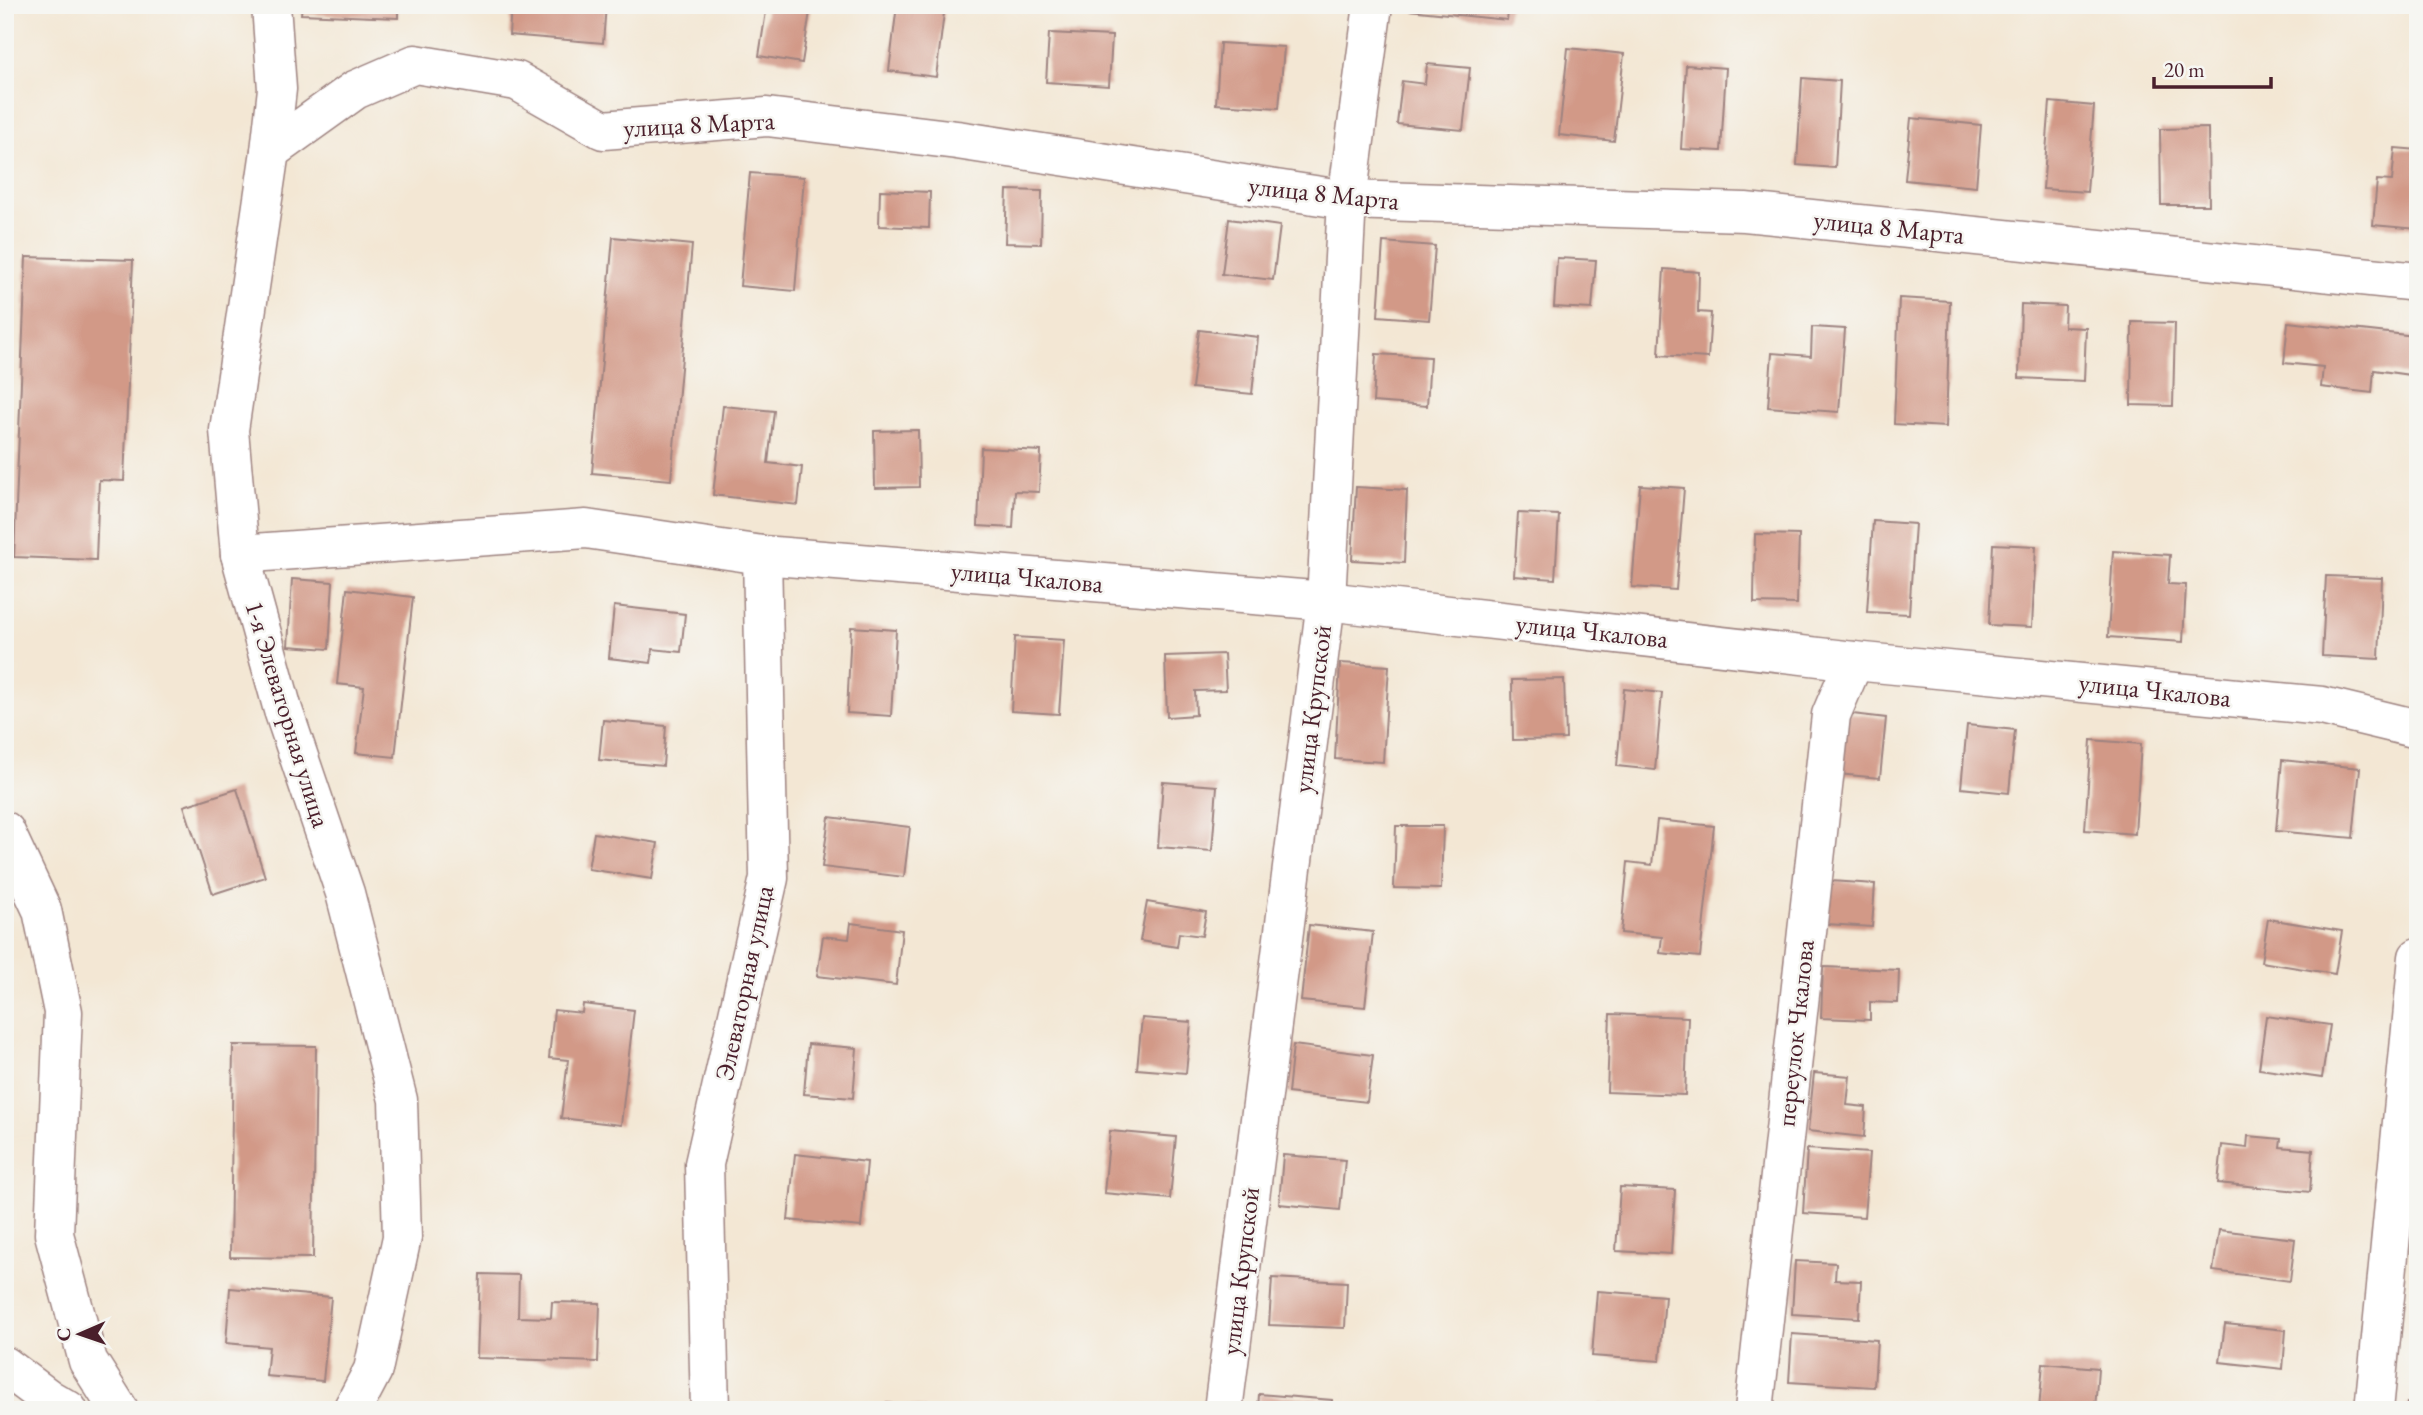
<svg xmlns="http://www.w3.org/2000/svg" width="2423" height="1415" font-family="'EB Garamond',serif">
<style>
.building{fill:#d29987}
.lines{fill:none;stroke-linecap:round;stroke-linejoin:round}
.minor-casing{stroke:#9e8380;stroke-width:41}
.minor{stroke:#fff;stroke-width:38}
.labels{text-anchor:middle;stroke-width:5;stroke-linejoin:round;paint-order:stroke}
.street-label{font-size:26px;fill:#4a1f2b;stroke:#f6f6f2}
</style>
<rect width="100%" height="100%" fill="#f6f6f2"/>
<filter id="ink" filterUnits="userSpaceOnUse"><feTurbulence type="fractalNoise" baseFrequency=".0143" numOctaves="2"/><feDisplacementMap in="SourceGraphic" scale="14" xChannelSelector="R" yChannelSelector="G"/><feConvolveMatrix kernelMatrix="1 2 1 2 8 2 1 2 1" color-interpolation-filters="sRGB"/></filter>
<filter id="wash" filterUnits="userSpaceOnUse"><feTurbulence type="fractalNoise" baseFrequency=".00686" numOctaves="4" result="noise"/><feDisplacementMap in="SourceGraphic" scale="28" xChannelSelector="R" yChannelSelector="G"/><feGaussianBlur stdDeviation="1.57" result="paint"/><feColorMatrix in="noise" values="0 0 0 0 0 0 0 0 0 0 0 0 0 0 0 0 0 1.4 0 .05"/><feComposite in="paint" operator="in"/></filter>
<g filter="url(#wash)">
<rect width="100%" height="100%" fill="#f3e7d4"/>
<g id="blocks">
<g class="building">
<path d="M 302,5 L 398,5 L 398,18 L 301,14 Z"/>
<path d="M 511,5 L 606,5 L 603,43 L 509,35 Z"/>
<path d="M 767,5 L 811,5 L 802,63 L 759,56 Z"/>
<path d="M 897,5 L 945,5 L 936,77 L 889,71 Z"/>
<path d="M 1410,5 L 1509,5 L 1507,20 L 1409,10 Z"/>
<path d="M 1049,33 L 1112,36 L 1109,86 L 1046,82 Z"/>
<path d="M 1220,43 L 1284,47 L 1279,108 L 1216,104 Z"/>
<path d="M 1568,48 L 1624,54 L 1614,141 L 1559,135 Z"/>
<path d="M 1427,64 L 1470,68 L 1463,130 L 1397,124 L 1402,81 L 1425,84 Z"/>
<path d="M 1686,65 L 1726,68 L 1721,151 L 1681,149 Z"/>
<path d="M 1802,78 L 1840,81 L 1835,168 L 1797,165 Z"/>
<path d="M 2050,102 L 2094,106 L 2087,192 L 2043,189 Z"/>
<path d="M 1911,118 L 1981,125 L 1976,187 L 1905,180 Z"/>
<path d="M 2208,128 L 2209,205 L 2161,205 L 2160,129 Z"/>
<path d="M 2395,148 L 2418,150 L 2418,229 L 2373,225 L 2377,180 L 2392,181 Z"/>
<path d="M 750,173 L 804,177 L 795,291 L 740,286 Z"/>
<path d="M 880,190 L 930,192 L 929,228 L 879,226 Z"/>
<path d="M 1007,190 L 1042,191 L 1041,244 L 1005,243 Z"/>
<path d="M 1229,219 L 1280,226 L 1273,280 L 1222,274 Z"/>
<path d="M 613,237 L 692,245 L 671,480 L 592,473 Z"/>
<path d="M 1383,242 L 1435,246 L 1429,320 L 1378,316 Z"/>
<path d="M 26,257 L 133,260 L 124,481 L 99,480 L 96,560 L 14,557 Z"/>
<path d="M 1557,258 L 1596,260 L 1592,309 L 1554,307 Z"/>
<path d="M 1664,269 L 1699,272 L 1698,312 L 1711,313 L 1708,358 L 1659,355 Z"/>
<path d="M 1899,298 L 1950,301 L 1946,427 L 1894,424 Z"/>
<path d="M 2021,304 L 2065,306 L 2064,327 L 2086,328 L 2084,381 L 2019,378 Z"/>
<path d="M 2132,322 L 2175,323 L 2173,406 L 2131,405 Z"/>
<path d="M 2288,322 L 2415,336 L 2410,375 L 2374,370 L 2372,393 L 2321,387 L 2323,367 L 2284,363 Z"/>
<path d="M 1812,327 L 1845,329 L 1839,412 L 1768,407 L 1772,353 L 1811,356 Z"/>
<path d="M 1199,330 L 1258,337 L 1252,394 L 1192,388 Z"/>
<path d="M 1376,354 L 1430,357 L 1427,406 L 1373,402 Z"/>
<path d="M 723,406 L 774,411 L 768,463 L 802,467 L 798,505 L 713,495 Z"/>
<path d="M 918,430 L 919,487 L 875,488 L 874,431 Z"/>
<path d="M 981,448 L 1041,451 L 1039,492 L 1015,491 L 1013,528 L 978,526 Z"/>
<path d="M 1640,485 L 1684,488 L 1676,590 L 1632,587 Z"/>
<path d="M 1356,487 L 1407,490 L 1404,563 L 1352,560 Z"/>
<path d="M 1518,513 L 1559,515 L 1555,579 L 1514,576 Z"/>
<path d="M 1873,521 L 1915,524 L 1909,614 L 1867,612 Z"/>
<path d="M 1755,534 L 1799,535 L 1797,604 L 1754,603 Z"/>
<path d="M 1993,544 L 2036,546 L 2032,627 L 1989,625 Z"/>
<path d="M 2113,551 L 2170,555 L 2168,584 L 2186,585 L 2183,642 L 2108,637 Z"/>
<path d="M 2326,576 L 2382,578 L 2379,659 L 2322,656 Z"/>
<path d="M 292,579 L 333,582 L 329,649 L 288,646 Z"/>
<path d="M 347,589 L 413,597 L 395,757 L 356,753 L 364,687 L 337,684 Z"/>
<path d="M 614,606 L 685,614 L 681,652 L 653,649 L 651,663 L 609,658 Z"/>
<path d="M 851,627 L 896,630 L 891,716 L 847,713 Z"/>
<path d="M 1015,637 L 1064,640 L 1059,714 L 1011,711 Z"/>
<path d="M 1224,654 L 1226,690 L 1195,691 L 1196,715 L 1167,717 L 1165,656 Z"/>
<path d="M 1340,663 L 1389,666 L 1383,762 L 1335,759 Z"/>
<path d="M 1564,679 L 1566,739 L 1513,740 L 1512,680 Z"/>
<path d="M 1624,689 L 1662,693 L 1655,770 L 1617,766 Z"/>
<path d="M 1844,713 L 1886,718 L 1880,778 L 1838,774 Z"/>
<path d="M 603,720 L 666,726 L 663,766 L 599,760 Z"/>
<path d="M 1967,725 L 2015,730 L 2009,793 L 1961,788 Z"/>
<path d="M 2091,740 L 2141,744 L 2135,834 L 2085,830 Z"/>
<path d="M 2282,760 L 2360,768 L 2353,838 L 2276,831 Z"/>
<path d="M 1163,782 L 1217,786 L 1212,851 L 1158,847 Z"/>
<path d="M 237,789 L 265,877 L 213,894 L 184,806 Z"/>
<path d="M 829,817 L 910,827 L 904,877 L 822,867 Z"/>
<path d="M 1657,820 L 1714,826 L 1700,957 L 1660,953 L 1662,937 L 1621,933 L 1628,862 L 1652,865 Z"/>
<path d="M 1396,826 L 1443,826 L 1441,889 L 1394,888 Z"/>
<path d="M 594,833 L 658,843 L 652,879 L 588,869 Z"/>
<path d="M 1830,881 L 1875,884 L 1872,927 L 1827,924 Z"/>
<path d="M 1147,902 L 1206,912 L 1202,936 L 1179,933 L 1177,947 L 1140,941 Z"/>
<path d="M 2268,919 L 2342,931 L 2335,974 L 2261,962 Z"/>
<path d="M 851,923 L 902,930 L 896,985 L 817,976 L 823,936 L 849,939 Z"/>
<path d="M 1309,925 L 1373,932 L 1365,1007 L 1301,1001 Z"/>
<path d="M 1823,967 L 1899,970 L 1898,1003 L 1870,1002 L 1870,1020 L 1821,1018 Z"/>
<path d="M 583,1004 L 634,1010 L 621,1125 L 561,1118 L 568,1060 L 549,1058 L 554,1010 L 582,1013 Z"/>
<path d="M 1610,1014 L 1688,1017 L 1685,1095 L 1607,1092 Z"/>
<path d="M 2266,1016 L 2330,1025 L 2322,1078 L 2259,1069 Z"/>
<path d="M 1142,1018 L 1191,1022 L 1186,1073 L 1137,1069 Z"/>
<path d="M 808,1044 L 857,1048 L 853,1098 L 804,1094 Z"/>
<path d="M 233,1045 L 316,1046 L 313,1258 L 230,1257 Z"/>
<path d="M 1293,1045 L 1373,1055 L 1367,1102 L 1288,1093 Z"/>
<path d="M 1814,1073 L 1850,1076 L 1847,1105 L 1866,1107 L 1864,1137 L 1808,1131 Z"/>
<path d="M 1110,1131 L 1176,1137 L 1170,1199 L 1104,1193 Z"/>
<path d="M 2248,1136 L 2281,1139 L 2280,1147 L 2313,1150 L 2310,1192 L 2218,1183 L 2222,1145 L 2247,1148 Z"/>
<path d="M 1807,1149 L 1869,1153 L 1864,1217 L 1803,1213 Z"/>
<path d="M 795,1154 L 867,1162 L 861,1227 L 788,1220 Z"/>
<path d="M 1283,1155 L 1345,1160 L 1340,1210 L 1279,1204 Z"/>
<path d="M 1620,1187 L 1675,1190 L 1671,1254 L 1616,1251 Z"/>
<path d="M 2219,1230 L 2295,1239 L 2290,1281 L 2213,1271 Z"/>
<path d="M 1795,1261 L 1836,1263 L 1835,1280 L 1861,1281 L 1859,1318 L 1792,1314 Z"/>
<path d="M 480,1274 L 519,1275 L 518,1317 L 551,1318 L 552,1302 L 600,1303 L 598,1362 L 477,1358 Z"/>
<path d="M 1272,1278 L 1347,1282 L 1345,1328 L 1269,1325 Z"/>
<path d="M 230,1288 L 331,1297 L 323,1381 L 266,1376 L 269,1347 L 226,1343 Z"/>
<path d="M 1597,1291 L 1665,1296 L 1660,1361 L 1592,1356 Z"/>
<path d="M 2225,1324 L 2286,1330 L 2283,1369 L 2220,1362 Z"/>
<path d="M 1792,1334 L 1877,1340 L 1874,1387 L 1789,1382 Z"/>
<path d="M 2043,1363 L 2098,1368 L 2095,1410 L 2039,1410 Z"/>
<path d="M 1259,1394 L 1332,1400 L 1332,1410 L 1258,1410 Z"/>
<path d="M 885,1403 L 925,1408 L 925,1410 L 884,1410 Z"/>
<path d="M 2407,1403 L 2418,1404 L 2418,1410 L 2406,1410 Z"/>
<path d="M 1599,1404 L 1655,1407 L 1655,1410 L 1598,1410 Z"/>
</g>
</g>
</g>
<g filter="url(#ink)">
<use href="#blocks" fill-opacity="0" stroke="#9e8380" stroke-width="2"/>
<g class="lines">
<g class="minor-casing">
<g id="minor">
<path d="M 271,5 L 277,89 L 270,151 L 229,430 L 240,554 L 283,710 L 345,893 L 398,1100 L 402,1237 L 373,1370 L 352,1410"/>
<path d="M 270,151 L 355,90 L 415,64 L 517,81 L 603,130 L 767,117 L 957,140 L 1347,200 L 1745,212 L 2418,282"/>
<path d="M 240,554 L 586,529 L 762,555 L 1326,601 L 1854,661 L 2322,706 L 2418,729"/>
<path d="M 5,831 L 42,910 L 63,1012 L 54,1234 L 88,1361 L 119,1410"/>
<path d="M 5,1366 L 49,1399 L 68,1410"/>
<path d="M 710,1410 L 704,1164 L 769,878 L 762,555"/>
<path d="M 1223,1410 L 1326,601 L 1347,200 L 1373,5"/>
<path d="M 1754,1410 L 1831,715 L 1854,661"/>
<path d="M 2374,1410 L 2418,957"/>
</g>
</g>
<use href="#minor" class="minor"/>
</g>
</g>
<g class="labels">
<g class="street-label">
<text transform="translate(699 124) rotate(-3)" y="9">улица 8 Марта</text>
<text transform="translate(1324 193) rotate(6)" y="9">улица 8 Марта</text>
<text transform="translate(1889 227) rotate(6)" y="9">улица 8 Марта</text>
<text transform="translate(1027 577) rotate(5)" y="9">улица Чкалова</text>
<text transform="translate(1592 631) rotate(6)" y="9">улица Чкалова</text>
<text transform="translate(2155 690) rotate(6)" y="9">улица Чкалова</text>
<text transform="translate(1312 709) rotate(-83)" y="9">улица Крупской</text>
<text transform="translate(288 714) rotate(73)" y="9">1-я Элеваторная улица</text>
<text transform="translate(744 983) rotate(-78)" y="9">Элеваторная улица</text>
<text transform="translate(1795 1033) rotate(-84)" y="9">переулок Чкалова</text>
<text transform="translate(1240 1271) rotate(-83)" y="9">улица Крупской</text>
</g>
</g>
<rect width="2423" height="1415" fill="none" stroke="#f6f6f2" stroke-width="28"/>
<g transform="translate(80 1334) rotate(268)" stroke="#f6f6f2" stroke-width="5" paint-order="stroke">
<path d="M0-5L12 26L0 18L-12 26Z" fill="#4a1f2b"/>
<text y="-10" font-size="19" font-weight="bold" text-anchor="middle" fill="#4a1f2b">С</text>
</g>
<path d="M2154 77v10h117v-10" fill="none" stroke="#4a1f2b" stroke-width="3.5"/>
<text x="2164" y="77" font-size="21" fill="#4a1f2b" stroke="#f6f6f2" stroke-width="5" paint-order="stroke">20 m</text>
</svg>
